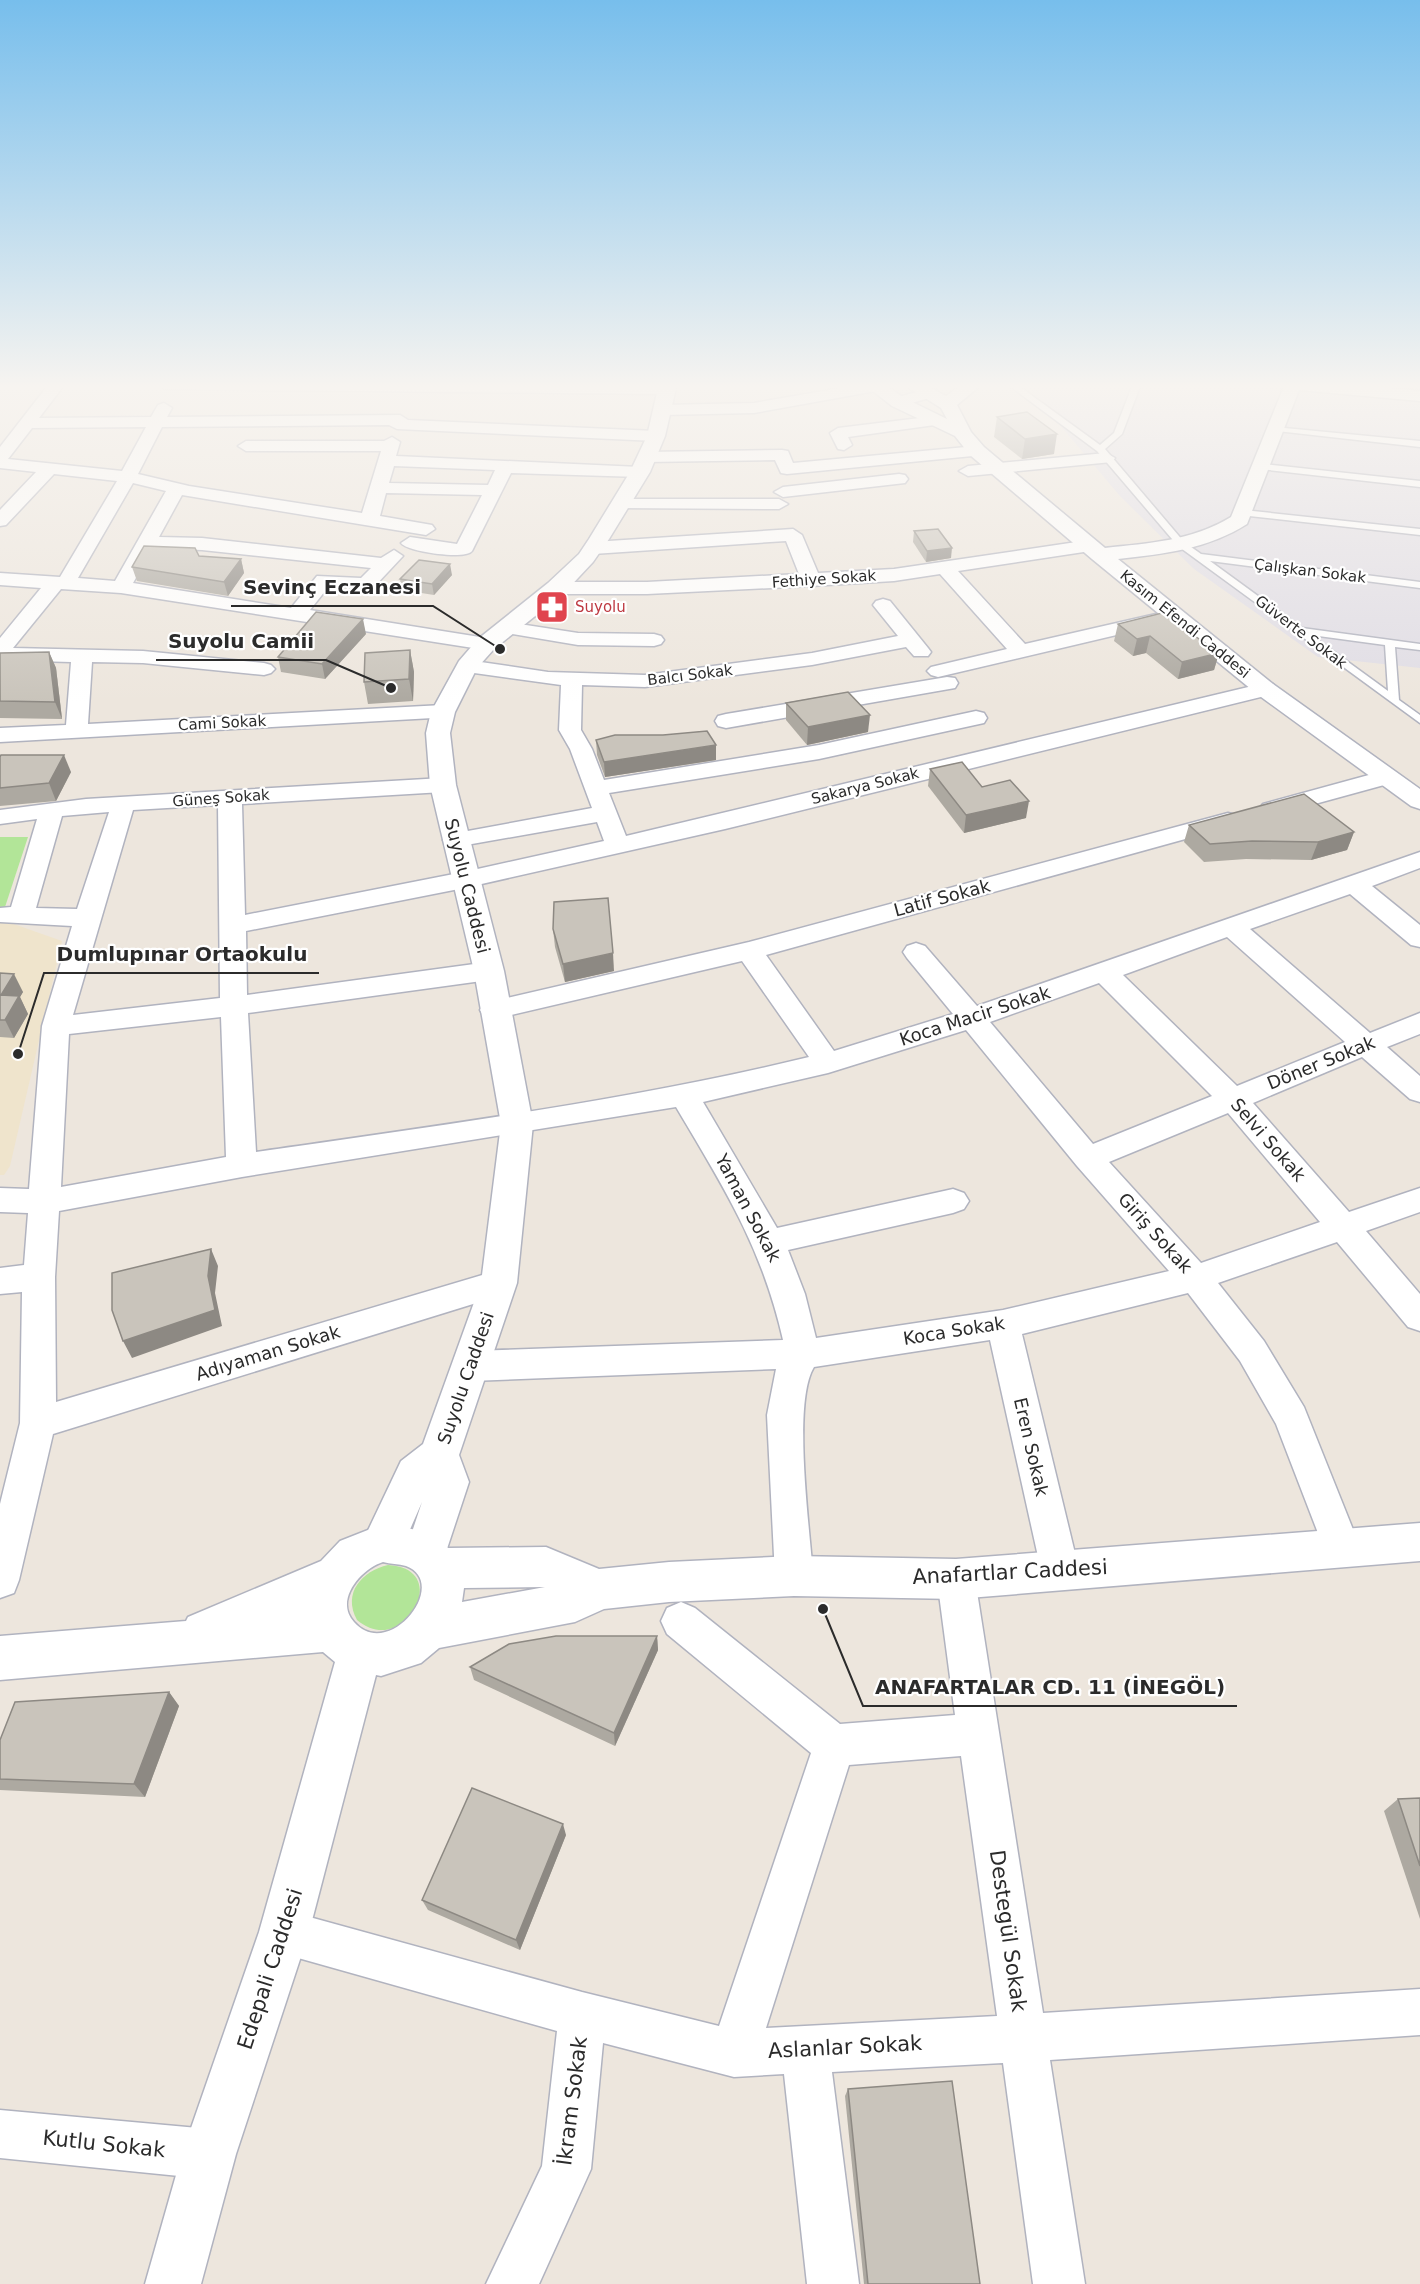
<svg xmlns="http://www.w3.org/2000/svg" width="1420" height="2284" font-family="'DejaVu Sans',sans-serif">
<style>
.industrial{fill:#e0dde5}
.education{fill:#efe4cc}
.green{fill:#b2e598}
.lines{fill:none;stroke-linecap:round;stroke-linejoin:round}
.service-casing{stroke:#b1b3bf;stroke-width:3}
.minor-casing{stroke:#b1b3bf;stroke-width:3}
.tertiary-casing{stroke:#b1b3bf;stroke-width:3}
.secondary-casing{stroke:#b1b3bf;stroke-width:3}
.service{fill:#fff;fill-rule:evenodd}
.minor{fill:#fff;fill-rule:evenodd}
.tertiary{fill:#fff;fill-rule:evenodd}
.secondary{fill:#fff;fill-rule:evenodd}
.wall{fill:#ada9a1}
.shaded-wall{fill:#8d8983}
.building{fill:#c9c4bb;stroke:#8d8983;stroke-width:1.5}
.labels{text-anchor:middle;stroke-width:4.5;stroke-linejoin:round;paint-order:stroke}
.far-street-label{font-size:15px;fill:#2b2b2b;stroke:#fff}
.far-health-label{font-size:15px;fill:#be3a42;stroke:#fff;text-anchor:start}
.street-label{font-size:18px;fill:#2b2b2b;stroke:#fff}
.near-street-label{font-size:21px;fill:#2b2b2b;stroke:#fff}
.leader{fill:none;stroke:#2b2b2b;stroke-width:2}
.callout-dot{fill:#2b2b2b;stroke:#fff;stroke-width:2}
.callout-label{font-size:20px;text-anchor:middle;font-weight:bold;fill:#2b2b2b;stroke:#fff;stroke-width:4.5;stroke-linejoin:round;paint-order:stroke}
</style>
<rect width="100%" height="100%" fill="#ede6dd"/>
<path class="industrial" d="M 1025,384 L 1420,384 L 1420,668 L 1318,657 L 1194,569 L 1120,496 Z"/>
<path class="education" d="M 0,922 L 8,922 L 62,941 L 10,1166 L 4,1175 L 0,1175 Z"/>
<g class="green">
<path d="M 0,837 L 28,837 L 5,907 L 0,907 Z"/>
<path d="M 388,1565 C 454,1568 404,1660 357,1620 C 342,1593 362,1571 388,1565 Z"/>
</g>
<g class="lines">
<g class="service-casing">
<g id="service">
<path d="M 1007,384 L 1016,384 L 1100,445 L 1114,433 L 1133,384 L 1141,384 L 1122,434 L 1105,449 L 1184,542 L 1201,554 L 1420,582 L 1420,588 L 1210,561 L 1302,628 L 1420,644 L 1420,650 L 1395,647 L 1399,700 L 1420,715 L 1420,723 L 1178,546 L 1097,451 ZM 1311,635 L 1385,645 L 1388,691 Z"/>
<path d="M 1274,427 L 1420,441 L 1420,447 L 1277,431 L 1273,429 Z"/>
<path d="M 1263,464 L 1420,481 L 1420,487 L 1260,469 L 1259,467 Z"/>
<path d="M 1243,510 L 1420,529 L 1420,535 L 1240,515 L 1240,511 Z"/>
</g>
</g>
<g class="minor-casing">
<g id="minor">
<path d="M 49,384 L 65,384 L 39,418 L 151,417 L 158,405 L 164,403 L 172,408 L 167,417 L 400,415 L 408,420 L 656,431 L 664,436 L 656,441 L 397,429 L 389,425 L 162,427 L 138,474 L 189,486 L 362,513 L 381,451 L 246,451 L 238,446 L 246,441 L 384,441 L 392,437 L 400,442 L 396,456 L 640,467 L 649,472 L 640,477 L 511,473 L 472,551 C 466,560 407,552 401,543 L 410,537 L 457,544 L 482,495 L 386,493 L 380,516 L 432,525 L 435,529 L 426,535 L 182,495 L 159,537 L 202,538 L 381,558 L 394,550 L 403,556 L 373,588 L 329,586 L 310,610 L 486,638 L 493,640 L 496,644 L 493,648 L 486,650 L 121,593 L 61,589 L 13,648 L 143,651 L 264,663 L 271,665 L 275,669 L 271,673 L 264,675 L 143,663 L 92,662 L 88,724 L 443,705 L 451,707 L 454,712 L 451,717 L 0,742 L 0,728 L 66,725 L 71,662 L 0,660 L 0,638 L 41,588 L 0,585 L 0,573 L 60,577 L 117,481 L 54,474 L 6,525 L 0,526 L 0,510 L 36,472 L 0,468 L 0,447 ZM 146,427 L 122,471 L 8,459 L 32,428 ZM 394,466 L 495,470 L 488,485 L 389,483 ZM 133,483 L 166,491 L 115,581 L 78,578 ZM 153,548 L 202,550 L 371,568 L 361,578 L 317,576 L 291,608 L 133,583 Z"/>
<path d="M 157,384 L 667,384 L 675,389 L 667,394 L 165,389 Z"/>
<path d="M 864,384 L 884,386 L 876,391 L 754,413 L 662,415 L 654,410 L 662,405 L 754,403 Z"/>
<path d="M 930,388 L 936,390 L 938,393 L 936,396 L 898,407 L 890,402 L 892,399 Z"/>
<path d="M 936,416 L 944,421 L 942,424 L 848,437 L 852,445 L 844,450 L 838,449 L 830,433 L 838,428 Z"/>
<path d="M 977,446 L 985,451 L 983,455 L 787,474 L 781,473 L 775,460 L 646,462 L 638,457 L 646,452 L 782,450 L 788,451 L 793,463 Z"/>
<path d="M 1106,453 L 1115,458 L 1112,462 L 968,476 L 959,471 L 968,466 Z"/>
<path d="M 899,474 L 905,475 L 908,479 L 905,483 L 783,497 L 774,492 L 783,487 Z"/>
<path d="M 622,499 L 779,499 L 788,504 L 779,509 L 616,508 L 613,504 L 616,500 Z"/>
<path d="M 793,529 L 802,535 L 818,573 L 894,569 L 1090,540 L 1099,546 L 1097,550 L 958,571 L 1025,644 L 1156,614 L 1163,616 L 1166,620 L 1163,624 L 938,677 L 931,675 L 927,671 L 931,667 L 1007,649 L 940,574 L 894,581 L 811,586 L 647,594 L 556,594 L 546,588 L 556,582 L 647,582 L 799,574 L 786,541 L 593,554 L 584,548 L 593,542 Z"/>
<path d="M 883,599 L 890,601 L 928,648 L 931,652 L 928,656 L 914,656 L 906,647 L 812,665 L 645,687 L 582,685 L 581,730 L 592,749 L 604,780 L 819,745 L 976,711 L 984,713 L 987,718 L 984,723 L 819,759 L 609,793 L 626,836 L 1265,683 L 1273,684 L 1276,689 L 1273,694 L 725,829 L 464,888 L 246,931 L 247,995 L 489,962 L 498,965 L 502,971 L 498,977 L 489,980 L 248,1013 L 256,1152 C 441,1125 628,1101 809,1057 L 742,961 L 494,1019 L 484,1017 L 480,1010 L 484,1003 L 494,1001 L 749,942 L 1228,813 L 1236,815 L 1240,820 L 1236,825 L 766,955 L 834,1051 L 953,1014 L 907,958 L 903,952 L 907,946 L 916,943 L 925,946 L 977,1006 L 1420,852 L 1420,868 L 1372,886 L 1420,925 L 1420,947 L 1411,945 L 1350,894 L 1250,929 L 1370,1033 L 1420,1013 L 1420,1034 L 1387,1047 L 1420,1076 L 1420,1102 L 1410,1099 L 1362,1057 L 1253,1103 L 1349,1212 L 1420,1188 L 1420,1212 L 1366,1231 L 1420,1294 L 1420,1331 L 1408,1327 L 1337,1242 L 1218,1283 L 1264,1341 L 1304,1407 L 1360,1547 L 1354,1559 L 1341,1565 L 1328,1559 L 1276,1424 L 1240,1361 L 1188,1293 L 1022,1334 L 1079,1570 L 1073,1583 L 1060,1588 L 1047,1583 L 1041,1570 L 990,1340 L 814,1367 C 792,1403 810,1529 813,1576 L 808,1589 L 794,1594 L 780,1589 L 775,1576 L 767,1415 L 776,1369 L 471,1381 L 459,1376 L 454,1366 L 459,1356 L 471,1351 L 783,1340 C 762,1247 724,1188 676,1107 L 242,1177 L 59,1211 L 55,1277 L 56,1402 L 499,1270 L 511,1274 L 515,1283 L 511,1292 L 499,1296 L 53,1434 L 19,1580 L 14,1593 L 0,1598 L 0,1504 L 20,1423 L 22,1292 L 0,1294 L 0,1268 L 24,1265 L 28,1213 L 0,1212 L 0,1188 L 29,1189 L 42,1026 L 72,926 L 0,922 L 0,908 L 11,907 L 37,819 L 0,824 L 0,810 L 86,799 L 443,778 L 451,780 L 455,785 L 451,790 L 443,792 L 242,804 L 245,915 L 464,872 L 604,841 L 597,822 L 455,847 L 446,845 L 443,840 L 446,835 L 592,808 L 570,749 L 559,730 L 561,685 L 467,672 L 460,670 L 457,666 L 460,662 L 467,660 L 548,672 L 645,675 L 812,653 L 898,636 L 873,605 L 876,601 ZM 218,805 L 220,998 L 73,1015 L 133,810 ZM 109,812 L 77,909 L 36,908 L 62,816 ZM 1227,937 L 1345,1042 L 1237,1086 L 1123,975 ZM 1099,983 L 1212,1096 L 1093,1144 L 990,1022 ZM 221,1017 L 226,1157 L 61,1187 L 69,1034 ZM 966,1030 L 1077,1166 L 1169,1271 L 1003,1310 L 816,1338 L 805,1294 L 788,1250 L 953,1213 L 964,1209 L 969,1201 L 964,1193 L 953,1189 L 777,1228 L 703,1102 L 828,1073 ZM 1228,1113 L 1320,1222 L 1201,1263 L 1109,1162 Z"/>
<path d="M 507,622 L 578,633 L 654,634 L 661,636 L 664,640 L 661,644 L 654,646 L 578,645 L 500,632 L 497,628 L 500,624 Z"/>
<path d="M 947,677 L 955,678 L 958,683 L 955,688 L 726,728 L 718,726 L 715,721 L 718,716 L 726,714 Z"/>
<path d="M 1387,770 L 1395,772 L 1399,777 L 1395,782 L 1271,816 L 1263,814 L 1259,809 L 1263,804 Z"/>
<path d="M 956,1561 L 970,1566 L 975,1579 L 1043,2013 L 1420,1989 L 1420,2035 L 1050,2060 L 1085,2284 L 1033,2284 L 1003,2063 L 832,2072 L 859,2284 L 807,2284 L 784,2074 L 734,2077 L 603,2043 L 591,2169 L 539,2284 L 486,2284 L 542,2166 L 557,2031 L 284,1954 L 268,1948 L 262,1932 L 268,1916 L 284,1910 L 582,1992 L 719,2026 L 811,1753 L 667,1634 L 661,1621 L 667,1608 L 681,1602 L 695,1608 L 840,1724 L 955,1715 L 937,1579 L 942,1566 ZM 961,1756 L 997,2016 L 766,2028 L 849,1765 Z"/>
<path d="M 0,2110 L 209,2129 L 226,2137 L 234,2154 L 226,2171 L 209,2179 L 0,2158 Z"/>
</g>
</g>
<g class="tertiary-casing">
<g id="tertiary">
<path d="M 659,384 L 677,384 L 665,436 L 650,472 L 609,539 L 593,562 L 564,593 L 494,649 L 477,668 L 455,712 L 450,733 L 456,785 L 504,971 L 533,1124 L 517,1283 L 459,1455 L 469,1482 L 441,1567 L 426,1572 L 411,1567 L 405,1553 L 422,1502 L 398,1557 L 383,1562 L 368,1557 L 362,1543 L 401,1461 L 423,1444 L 481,1283 L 501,1124 L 474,971 L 430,785 L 426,733 L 431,712 L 459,661 L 478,639 L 548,583 L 579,554 L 589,539 L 630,472 L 647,436 Z"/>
<path d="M 864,384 L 884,384 L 904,398 L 947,419 L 941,408 L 903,384 L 923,384 L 946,396 L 963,384 L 982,384 L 957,405 L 971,432 L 984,447 L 1105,548 C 1149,543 1192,541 1231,517 L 1285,384 L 1346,384 L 1420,391 L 1420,401 L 1299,390 L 1247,524 C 1208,549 1164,554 1118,559 L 1273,684 L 1420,789 L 1420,809 L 1411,806 L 1257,694 L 1092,559 L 970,455 L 955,436 L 892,406 Z"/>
</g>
</g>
<g class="secondary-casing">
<path id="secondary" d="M 1420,1523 L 1420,1561 L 956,1599 L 794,1596 L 669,1602 L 604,1609 L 575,1622 L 439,1648 L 421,1663 L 381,1676 L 376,1675 L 309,1932 L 236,2154 L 201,2284 L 145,2284 L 182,2154 L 259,1932 L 335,1662 L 323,1652 L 0,1680 L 0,1636 L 186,1621 L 188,1617 L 321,1561 L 340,1541 L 383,1524 L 417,1530 L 432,1535 L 448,1548 L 546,1547 L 599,1569 L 669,1562 L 794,1556 L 956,1559 ZM 383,1562 C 390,1564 399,1564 406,1566 C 451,1583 389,1662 354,1622 C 334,1600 361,1569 383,1562 ZM 545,1587 L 462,1602 L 464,1588 Z"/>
</g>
<use href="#service" class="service"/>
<use href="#minor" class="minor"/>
<use href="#tertiary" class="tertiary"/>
<use href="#secondary" class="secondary"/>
</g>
<g class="wall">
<path d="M 997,417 L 1054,454 L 1022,459 L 994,437 Z"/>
<path d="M 914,531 L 951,558 L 926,562 L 913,542 Z"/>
<path d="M 199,556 L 241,559 L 244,573 L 228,596 L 137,581 L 132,567 Z"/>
<path d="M 452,575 L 434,595 L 402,590 L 400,579 Z"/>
<path d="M 1118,624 L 1219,653 L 1214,670 L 1178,679 L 1146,653 L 1133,656 L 1114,641 Z"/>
<path d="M 366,634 L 325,679 L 281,672 L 278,657 Z"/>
<path d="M 410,650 L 414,672 L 413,701 L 368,704 L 364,682 Z"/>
<path d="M 49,652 L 56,668 L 62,719 L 0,718 L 0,653 Z"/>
<path d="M 786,703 L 868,732 L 807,745 L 786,720 Z"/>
<path d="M 596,740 L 716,760 L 605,777 L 597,755 Z"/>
<path d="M 0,757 L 71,772 L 56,801 L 0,806 Z"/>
<path d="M 930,769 L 982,787 L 1026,818 L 964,833 L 928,786 Z"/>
<path d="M 1189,825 L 1354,832 L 1347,850 L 1311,860 L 1246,859 L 1204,862 L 1184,842 Z"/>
<path d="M 553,929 L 614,971 L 565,982 L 555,947 Z"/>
<path d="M 0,973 L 23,992 L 20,997 L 28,1014 L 14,1038 L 0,1037 Z"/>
<path d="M 657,1636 L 658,1650 L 615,1746 L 474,1680 L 470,1667 Z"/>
<path d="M 169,1692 L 179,1706 L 145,1797 L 0,1790 L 0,1740 Z"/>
<path d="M 1420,1798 L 1420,1919 L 1384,1811 L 1398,1799 Z"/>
<path d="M 566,1835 L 520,1950 L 428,1910 L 422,1900 Z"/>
<path d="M 848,2089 L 980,2284 L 864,2284 L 845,2096 Z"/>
</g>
<g class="shaded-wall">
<path d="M 1057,434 L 1054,454 L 1022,459 L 1025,439 Z"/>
<path d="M 952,548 L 951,558 L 926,562 L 927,551 Z"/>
<path d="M 241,559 L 244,573 L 228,596 L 224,582 Z"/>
<path d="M 450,564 L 452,575 L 434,595 L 432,584 Z"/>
<path d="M 363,619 L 366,634 L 325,679 L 322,664 Z"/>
<path d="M 1150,636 L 1146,653 L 1133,656 L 1137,639 Z"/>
<path d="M 410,650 L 414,672 L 413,701 L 409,679 Z"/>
<path d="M 49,652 L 56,668 L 62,719 L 55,702 Z"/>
<path d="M 1219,653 L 1214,670 L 1178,679 L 1182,662 Z"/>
<path d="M 870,715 L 868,732 L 807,745 L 808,727 Z"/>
<path d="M 716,745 L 716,760 L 605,777 L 604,762 Z"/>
<path d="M 64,755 L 71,772 L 56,801 L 49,783 Z"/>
<path d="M 1029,801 L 1026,818 L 964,833 L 966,815 Z"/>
<path d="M 1354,832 L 1347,850 L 1311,860 L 1318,842 Z"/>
<path d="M 613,953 L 614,971 L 565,982 L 563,964 Z"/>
<path d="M 14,974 L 23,992 L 20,997 L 28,1014 L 14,1038 L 5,1020 L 1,995 Z"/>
<path d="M 211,1249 L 218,1266 L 215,1293 L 222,1326 L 132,1358 L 123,1341 Z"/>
<path d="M 657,1636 L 658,1650 L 615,1746 L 614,1733 Z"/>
<path d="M 169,1692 L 179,1706 L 145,1797 L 134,1784 Z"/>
<path d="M 563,1824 L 566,1835 L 520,1950 L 516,1940 Z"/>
</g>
<g class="building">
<path d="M 1027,412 L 1057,434 L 1025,439 L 997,417 Z"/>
<path d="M 938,529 L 952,548 L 927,551 L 914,531 Z"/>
<path d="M 144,546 L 195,548 L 199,556 L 241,559 L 224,582 L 132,567 Z"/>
<path d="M 419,560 L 450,564 L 432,584 L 400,579 Z"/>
<path d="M 316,612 L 363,619 L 322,664 L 278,657 Z"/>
<path d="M 1162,613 L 1219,653 L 1182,662 L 1150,636 L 1137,639 L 1118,624 Z"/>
<path d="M 410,650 L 409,679 L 364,682 L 365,653 Z"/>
<path d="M 49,652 L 55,702 L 0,701 L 0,653 Z"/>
<path d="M 848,692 L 870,715 L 808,727 L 786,703 Z"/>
<path d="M 707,731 L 716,745 L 604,762 L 596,740 L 615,735 L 663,735 Z"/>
<path d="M 1,755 L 64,755 L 49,783 L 0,788 L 0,757 Z"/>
<path d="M 962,762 L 982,787 L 1010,780 L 1029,801 L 966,815 L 930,769 Z"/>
<path d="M 1304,794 L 1354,832 L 1318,842 L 1252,841 L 1210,844 L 1189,825 Z"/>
<path d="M 608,898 L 613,953 L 563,964 L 553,929 L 554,902 Z"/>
<path d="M 0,973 L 14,974 L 1,995 L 19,996 L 5,1020 L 0,1020 Z"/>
<path d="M 211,1249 L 208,1276 L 215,1310 L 123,1341 L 112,1310 L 112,1273 Z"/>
<path d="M 556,1636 L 657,1636 L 614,1733 L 470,1667 L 509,1644 Z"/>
<path d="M 169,1692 L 134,1784 L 0,1779 L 0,1740 L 15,1702 Z"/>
<path d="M 472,1788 L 563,1824 L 516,1940 L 422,1900 Z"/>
<path d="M 1420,1798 L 1420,1866 L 1398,1799 Z"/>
<path d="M 952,2081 L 980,2284 L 868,2284 L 848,2089 Z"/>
</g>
<linearGradient id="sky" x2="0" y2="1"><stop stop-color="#77beec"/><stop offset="0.55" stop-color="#f7f4f0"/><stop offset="1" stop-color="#f7f4f0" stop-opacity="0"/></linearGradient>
<rect width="1420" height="703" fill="url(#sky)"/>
<defs>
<g id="pharmacy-square" transform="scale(1.725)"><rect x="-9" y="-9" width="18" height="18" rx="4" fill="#e0444e" stroke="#fff"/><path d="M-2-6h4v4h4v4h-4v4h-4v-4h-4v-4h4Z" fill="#fff"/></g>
</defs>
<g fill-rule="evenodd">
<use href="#pharmacy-square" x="552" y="607"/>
</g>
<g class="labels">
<g class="far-street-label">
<text transform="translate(1310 571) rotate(7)" y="5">Çalışkan Sokak</text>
<text transform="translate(824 579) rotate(-4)" y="5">Fethiye Sokak</text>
<text transform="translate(1185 624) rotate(39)" y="5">Kasım Efendi Caddesi</text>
<text transform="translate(1301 632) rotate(37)" y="5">Güverte Sokak</text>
<text transform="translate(690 675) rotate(-7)" y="5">Balcı Sokak</text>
<text transform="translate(222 723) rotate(-3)" y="5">Cami Sokak</text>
<text transform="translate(865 786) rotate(-14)" y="5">Sakarya Sokak</text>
<text transform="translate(221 798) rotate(-4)" y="5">Güneş Sokak</text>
</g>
<g class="far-health-label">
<text x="575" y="612">Suyolu</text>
</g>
<g class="street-label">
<text transform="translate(467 886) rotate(76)" y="6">Suyolu Caddesi</text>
<text transform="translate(942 898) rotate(-15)" y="6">Latif Sokak</text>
<text transform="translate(975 1016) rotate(-18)" y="6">Koca Macir Sokak</text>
<text transform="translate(1321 1063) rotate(-22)" y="6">Döner Sokak</text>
<text transform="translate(1268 1140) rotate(49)" y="6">Selvi Sokak</text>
<text transform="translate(748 1208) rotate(62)" y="6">Yaman Sokak</text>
<text transform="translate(1155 1233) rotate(48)" y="6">Giriş Sokak</text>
<text transform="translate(954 1331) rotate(-9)" y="6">Koca Sokak</text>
<text transform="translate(268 1353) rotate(-17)" y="6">Adıyaman Sokak</text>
<text transform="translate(466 1378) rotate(-71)" y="6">Suyolu Caddesi</text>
<text transform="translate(1031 1447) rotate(77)" y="6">Eren Sokak</text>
</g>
<g class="near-street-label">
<text transform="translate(1010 1572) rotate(-3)" y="7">Anafartlar Caddesi</text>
<text transform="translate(1008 1931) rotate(82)" y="7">Destegül Sokak</text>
<text transform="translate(270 1969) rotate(-72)" y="7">Edepali Caddesi</text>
<text transform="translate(845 2047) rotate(-3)" y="7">Aslanlar Sokak</text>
<text transform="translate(572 2101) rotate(-83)" y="7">İkram Sokak</text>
<text transform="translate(104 2144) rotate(6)" y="7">Kutlu Sokak</text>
</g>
</g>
<path class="leader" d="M500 649L433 606H231M391 688L326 660H156M18 1054L44 973H319M823 1609L863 1706H1237"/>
<g class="callout-dot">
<circle cx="500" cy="649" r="6"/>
<circle cx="391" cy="688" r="6"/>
<circle cx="18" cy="1054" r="6"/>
<circle cx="823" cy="1609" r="6"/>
</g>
<g class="callout-label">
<text x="332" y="594">Sevinç Eczanesi</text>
<text x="241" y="648">Suyolu Camii</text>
<text x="182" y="961">Dumlupınar Ortaokulu</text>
<text x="1050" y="1694">ANAFARTALAR CD. 11 (İNEGÖL)</text>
</g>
</svg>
